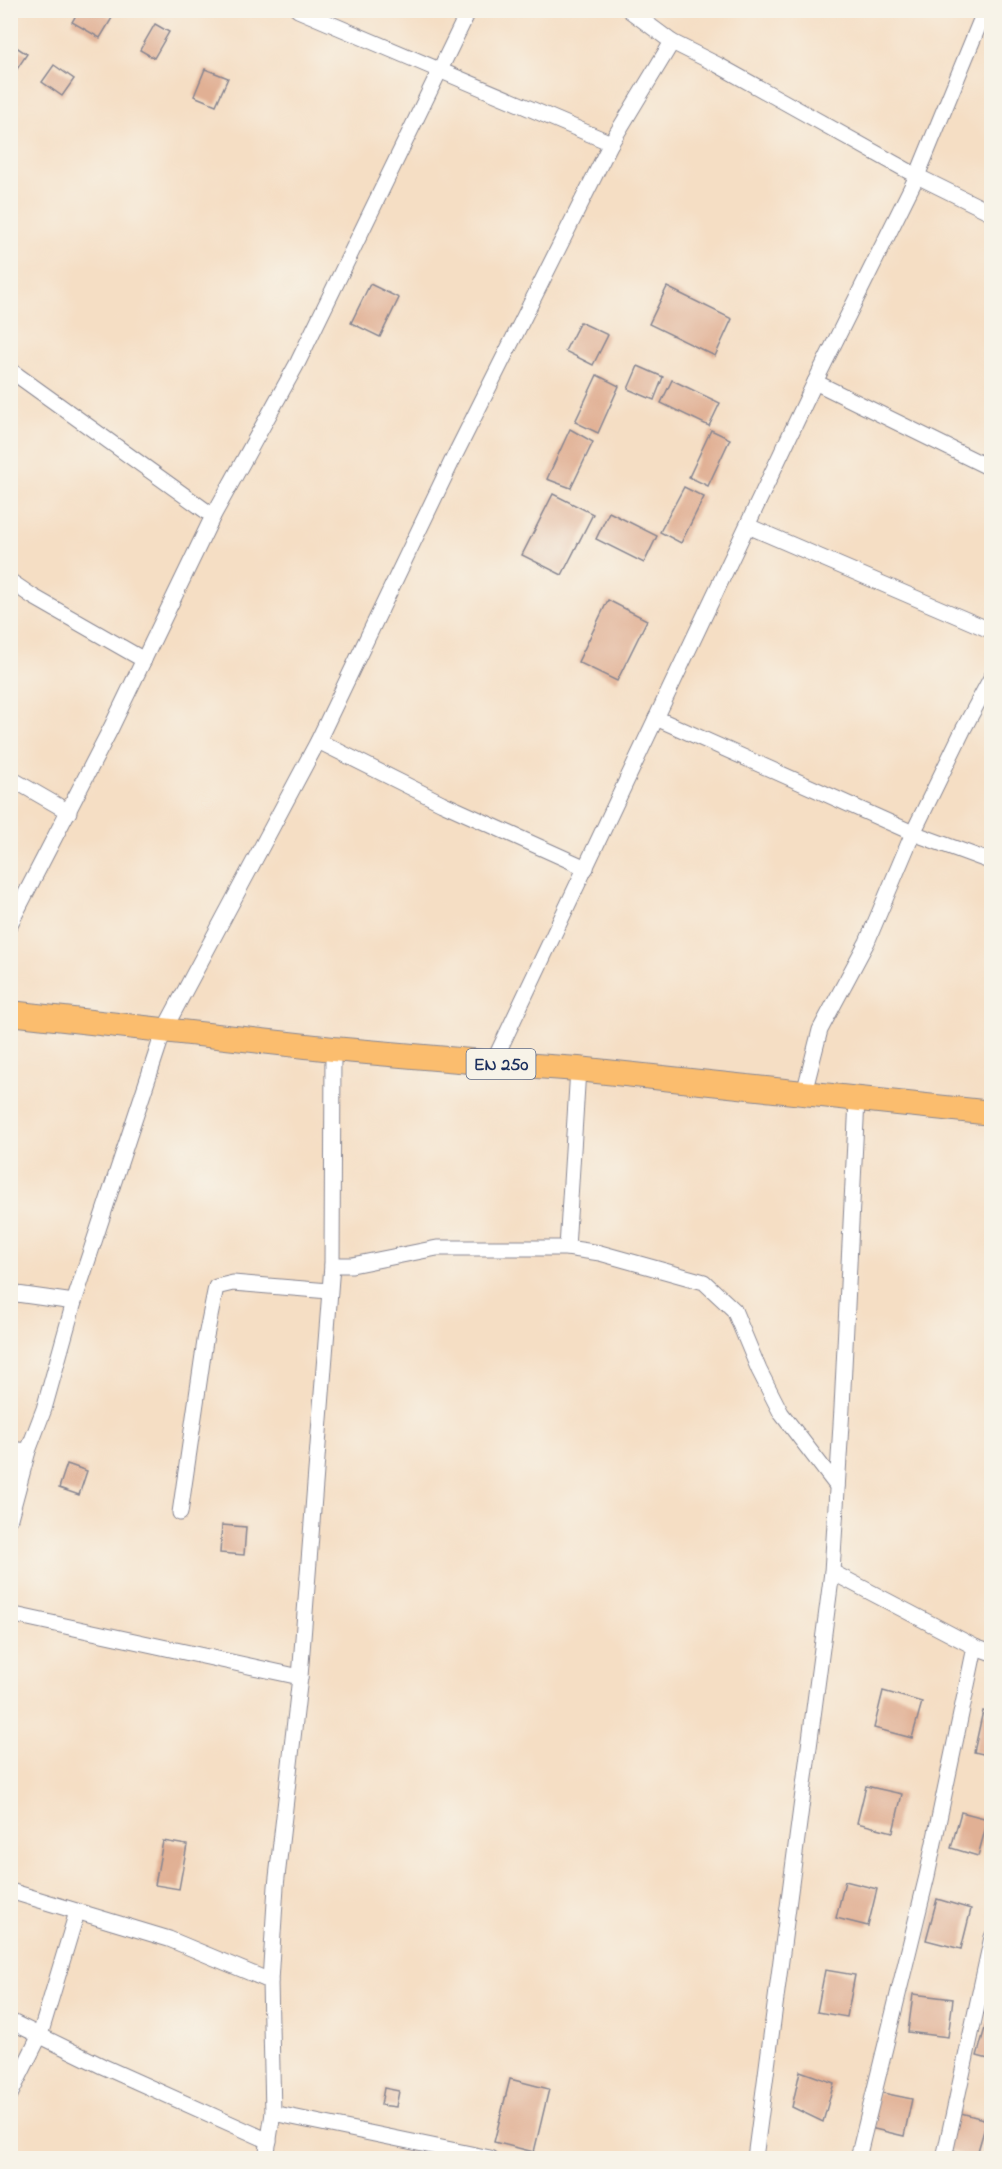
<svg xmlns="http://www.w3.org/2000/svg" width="1002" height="2169" font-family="'Indie Flower',sans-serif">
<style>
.building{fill:#e1b094}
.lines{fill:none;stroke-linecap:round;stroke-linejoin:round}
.street-casing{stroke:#888691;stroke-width:17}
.primary-casing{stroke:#888691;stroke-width:26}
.street{stroke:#fff;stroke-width:15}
.primary{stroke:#fbbd6e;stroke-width:24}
.labels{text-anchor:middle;stroke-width:6;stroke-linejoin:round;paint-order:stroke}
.shield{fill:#f7f3e8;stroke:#5d6a87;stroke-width:1.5}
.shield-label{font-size:18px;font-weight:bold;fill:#1b2f5e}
</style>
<rect width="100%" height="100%" fill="#f7f3e8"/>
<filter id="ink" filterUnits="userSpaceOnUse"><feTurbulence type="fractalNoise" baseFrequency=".0167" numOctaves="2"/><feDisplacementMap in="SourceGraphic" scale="12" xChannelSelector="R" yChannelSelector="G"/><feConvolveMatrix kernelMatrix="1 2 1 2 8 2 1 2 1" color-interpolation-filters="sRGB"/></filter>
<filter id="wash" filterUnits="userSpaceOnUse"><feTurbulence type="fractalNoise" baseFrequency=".008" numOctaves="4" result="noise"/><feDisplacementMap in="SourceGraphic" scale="24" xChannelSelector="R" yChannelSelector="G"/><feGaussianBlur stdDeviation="1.35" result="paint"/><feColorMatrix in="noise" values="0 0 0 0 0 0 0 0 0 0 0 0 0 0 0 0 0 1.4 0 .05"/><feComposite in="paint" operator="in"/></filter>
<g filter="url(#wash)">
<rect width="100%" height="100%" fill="#f5dec4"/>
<g id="blocks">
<g class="building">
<path d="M 79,10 L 99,10 L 112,18 L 100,38 L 72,22 Z"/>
<path d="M 155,24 L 169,32 L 154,58 L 140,50 Z"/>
<path d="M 10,43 L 27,54 L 13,75 L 10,73 Z"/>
<path d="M 54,65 L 74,79 L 62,96 L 42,82 Z"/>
<path d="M 205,69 L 228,78 L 216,105 L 194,96 Z"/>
<path d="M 370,284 L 399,298 L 380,337 L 351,323 Z"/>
<path d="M 667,287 L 732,319 L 715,356 L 649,324 Z"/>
<path d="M 580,322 L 608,335 L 593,365 L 565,351 Z"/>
<path d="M 638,366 L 663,377 L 654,400 L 628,389 Z"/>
<path d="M 597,375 L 619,386 L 598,433 L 575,422 Z"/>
<path d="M 672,380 L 720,403 L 709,426 L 661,403 Z"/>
<path d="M 570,429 L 593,442 L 571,488 L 547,479 Z"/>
<path d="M 711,430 L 730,439 L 708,486 L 689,477 Z"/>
<path d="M 684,487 L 704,497 L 681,543 L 660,532 Z"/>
<path d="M 553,494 L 593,514 L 562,575 L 522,555 Z"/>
<path d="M 609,512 L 657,536 L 644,563 L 596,539 Z"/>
<path d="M 608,600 L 647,620 L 617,681 L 578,662 Z"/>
<path d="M 67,1464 L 87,1471 L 79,1495 L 59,1488 Z"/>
<path d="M 222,1525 L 246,1527 L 244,1555 L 220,1553 Z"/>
<path d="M 883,1691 L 922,1702 L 912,1738 L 874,1728 Z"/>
<path d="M 983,1711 L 992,1713 L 992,1756 L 974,1752 Z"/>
<path d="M 866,1786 L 902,1794 L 893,1832 L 857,1823 Z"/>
<path d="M 961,1812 L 988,1819 L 978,1856 L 951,1848 Z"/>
<path d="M 163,1841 L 187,1845 L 179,1889 L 155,1885 Z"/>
<path d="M 845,1881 L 877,1889 L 868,1926 L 836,1918 Z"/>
<path d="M 937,1899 L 971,1909 L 961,1949 L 926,1940 Z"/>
<path d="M 825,1970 L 855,1975 L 847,2017 L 817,2012 Z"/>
<path d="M 913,1994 L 953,1999 L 948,2037 L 908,2032 Z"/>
<path d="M 987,2021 L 992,2022 L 992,2060 L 977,2056 Z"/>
<path d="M 800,2071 L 834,2083 L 823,2122 L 792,2107 Z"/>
<path d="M 510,2079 L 549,2089 L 534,2152 L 494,2142 Z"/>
<path d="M 384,2088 L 399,2091 L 396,2107 L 381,2105 Z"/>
<path d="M 878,2092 L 912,2099 L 904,2136 L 870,2128 Z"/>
<path d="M 950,2110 L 987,2120 L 976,2158 L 940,2148 Z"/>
</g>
</g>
</g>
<g filter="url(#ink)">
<use href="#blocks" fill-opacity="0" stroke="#888691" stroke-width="1.5"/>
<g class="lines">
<g class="street-casing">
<g id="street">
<path d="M 298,10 L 611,143"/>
<path d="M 629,10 L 672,42 L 718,65 L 917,176 L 992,213"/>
<path d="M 10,370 L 213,516"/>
<path d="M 815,382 L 992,469"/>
<path d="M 748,526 L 992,631"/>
<path d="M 10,581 L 32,596 L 144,660"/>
<path d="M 656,718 L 913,833 L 992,862"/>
<path d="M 318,741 L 442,803 L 586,868"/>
<path d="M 10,778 L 69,812"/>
<path d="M 10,924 L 111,728 L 213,516 L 298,362 L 469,10"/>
<path d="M 493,1063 L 815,382 L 917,176 L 985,10"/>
<path d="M 578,1069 L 567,1248 L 600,1253 L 704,1282 L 734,1310 L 759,1370 L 781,1413 L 837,1486"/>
<path d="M 804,1093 L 820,1030 L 867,942 L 913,833 L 964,728 L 992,676"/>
<path d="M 332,1265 L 352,1265 L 437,1248 L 567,1248"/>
<path d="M 10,1293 L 74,1302"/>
<path d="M 10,1449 L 28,1451"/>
<path d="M 180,1513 L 205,1341 L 216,1287 L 233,1283 L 329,1291"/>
<path d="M 10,1518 L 28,1451 L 44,1409 L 74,1302 L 164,1030 L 318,741 L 452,461 L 611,143 L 672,42"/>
<path d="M 832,1572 L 975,1647 L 992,1653"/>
<path d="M 10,1614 L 300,1677"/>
<path d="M 10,1891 L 169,1939 L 270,1981"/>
<path d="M 10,2021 L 102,2066 L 269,2141"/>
<path d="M 10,2095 L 40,2035 L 77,1912"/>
<path d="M 273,2113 L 490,2158"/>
<path d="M 266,2158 L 273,2113 L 270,1981 L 276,1886 L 300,1677 L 332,1265 L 333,1049"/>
<path d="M 755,2158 L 832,1572 L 842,1408 L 857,1100"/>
<path d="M 858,2158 L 927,1876 L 975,1647"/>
<path d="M 944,2158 L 992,1937"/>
</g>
</g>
<g class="primary-casing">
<path id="primary" d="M 10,1013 L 333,1049 L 493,1063 L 578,1069 L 992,1113"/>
</g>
<use href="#street" class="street"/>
<use href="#primary" class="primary"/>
</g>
</g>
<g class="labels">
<rect class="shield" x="466.5" y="1049" width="69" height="30" rx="4.5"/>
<g class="shield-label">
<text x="501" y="1070">EN 250</text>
</g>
</g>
<rect width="1002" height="2169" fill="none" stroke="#f7f3e8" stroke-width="36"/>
</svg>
